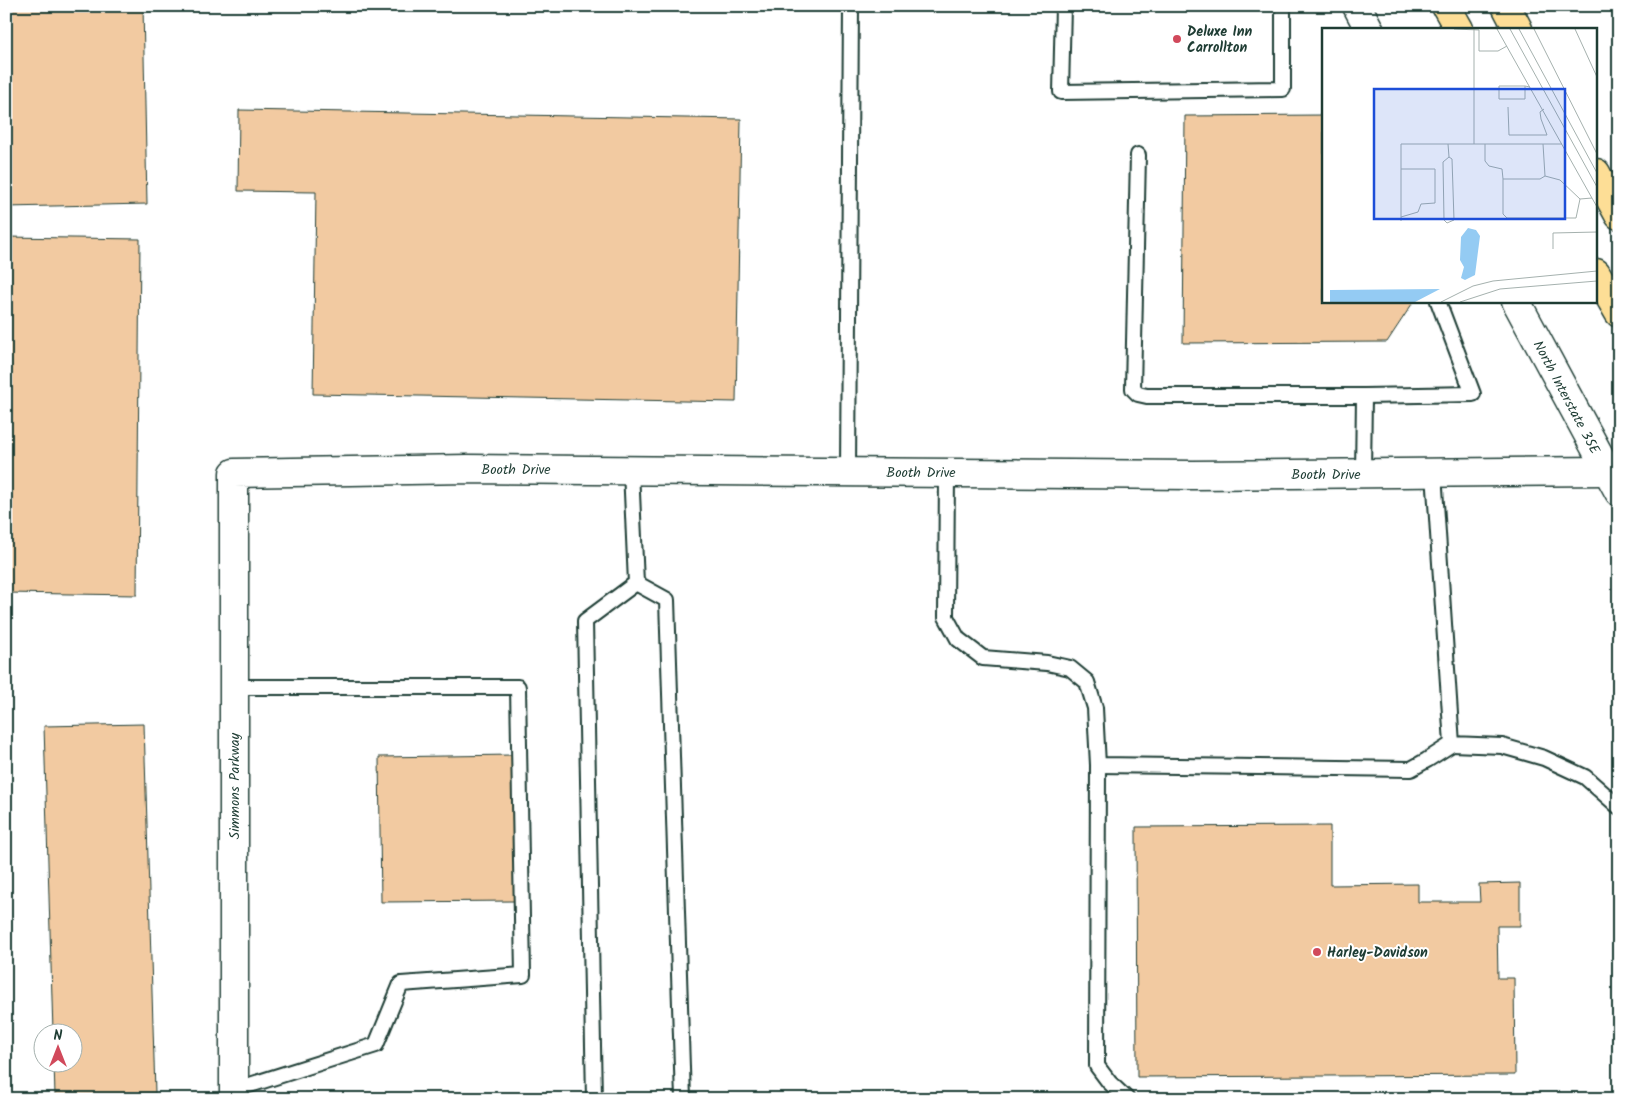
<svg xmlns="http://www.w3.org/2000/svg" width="1625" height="1105" font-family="Kalam,sans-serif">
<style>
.building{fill:#f2caa1;stroke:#1f3d34}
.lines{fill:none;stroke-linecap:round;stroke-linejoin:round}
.service-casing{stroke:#1f3d34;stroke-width:18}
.minor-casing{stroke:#1f3d34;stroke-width:31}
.secondary-casing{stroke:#1f3d34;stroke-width:31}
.motorway-casing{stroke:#1f3d34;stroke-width:31}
.service{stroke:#fff;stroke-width:14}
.minor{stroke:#fff;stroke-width:28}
.secondary{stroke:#fff;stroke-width:28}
.motorway{stroke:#fdde96;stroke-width:28}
.poi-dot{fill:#d1495b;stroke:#fff;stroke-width:2}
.labels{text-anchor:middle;stroke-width:4;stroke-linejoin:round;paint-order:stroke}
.poi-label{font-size:14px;font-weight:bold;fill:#1f3d34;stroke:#fff;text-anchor:start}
.street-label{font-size:14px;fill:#1f3d34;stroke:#fff}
.inset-road{fill:none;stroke:#a5b1ae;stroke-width:1}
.view{fill:#1d4ed8;fill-opacity:0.15;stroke:#1d4ed8;stroke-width:2.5}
.inset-edge{fill:none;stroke:#1f3d34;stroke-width:2.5}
</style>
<rect width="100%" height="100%" fill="#fff"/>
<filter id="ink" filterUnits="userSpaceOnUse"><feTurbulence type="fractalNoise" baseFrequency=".02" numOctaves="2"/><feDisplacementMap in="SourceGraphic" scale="10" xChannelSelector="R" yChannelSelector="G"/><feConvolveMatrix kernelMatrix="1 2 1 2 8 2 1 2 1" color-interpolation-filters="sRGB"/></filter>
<g filter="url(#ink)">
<g class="building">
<path d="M 6,6 L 143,6 L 147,204 L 6,207 Z"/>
<path d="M 239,110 L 741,119 L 736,402 L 313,394 L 316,192 L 238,191 Z"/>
<path d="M 1324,115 L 1324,301 L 1414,301 L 1387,342 L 1183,343 L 1185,116 Z"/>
<path d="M 6,237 L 140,239 L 137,595 L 6,593 Z"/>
<path d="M 144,724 L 155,1093 L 55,1096 L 54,1062 L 72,1062 L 72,1032 L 53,1032 L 44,726 Z"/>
<path d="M 513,755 L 515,901 L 381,902 L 379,757 Z"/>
<path d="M 1330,826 L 1330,885 L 1418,884 L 1418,902 L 1480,902 L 1479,884 L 1520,883 L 1520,926 L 1497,926 L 1498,978 L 1514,978 L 1515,1075 L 1137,1077 L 1136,827 Z"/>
</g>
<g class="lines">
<g class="service-casing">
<g id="service">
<path d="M 1063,6 L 1061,92 L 1283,89 L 1283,6"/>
<path d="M 1138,155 L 1133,389 L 1138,394 L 1147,396 L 1364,396 L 1473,394 L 1438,301"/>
<path d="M 631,470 L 636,583"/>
<path d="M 848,472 L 851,6"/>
<path d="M 947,473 L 946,617 L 958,639 L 983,658 L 1047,663 L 1070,668 L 1087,682 L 1095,708 L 1098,765 L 1411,769 L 1427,760 L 1452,744"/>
<path d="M 1434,473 L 1452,744 L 1502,746 L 1544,758 L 1585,777 L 1619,807"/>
<path d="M 1363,474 L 1364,396"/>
<path d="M 636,583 L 667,600 L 683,1099"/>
<path d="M 1098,765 L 1097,1066 L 1109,1082 L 1127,1099"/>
<path d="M 234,1090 L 376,1045 L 401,984 L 523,975 L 518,687 L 234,687"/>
<path d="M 594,1099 L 585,621 L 636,583"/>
</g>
</g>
<g class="minor-casing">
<path id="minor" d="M 234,1099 L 234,473 L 468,469 L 1193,475 L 1607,471"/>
</g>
<g class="secondary-casing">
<g id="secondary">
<path d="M 1357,6 L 1369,29"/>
<path d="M 1516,301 L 1619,492"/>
</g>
</g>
<g class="motorway-casing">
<g id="motorway">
<path d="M 1446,6 L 1459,29"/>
<path d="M 1506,6 L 1518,29"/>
<path d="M 1596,173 L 1619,215"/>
<path d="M 1596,273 L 1619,313"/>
</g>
</g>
<use href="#service" class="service"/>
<use href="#minor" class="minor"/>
<use href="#secondary" class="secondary"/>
<use href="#motorway" class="motorway"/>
</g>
</g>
<g class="poi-dot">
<circle cx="1177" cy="39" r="5"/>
<circle cx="1317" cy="952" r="5"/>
</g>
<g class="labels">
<g class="poi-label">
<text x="1187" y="36">Deluxe Inn<tspan x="1187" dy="16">Carrollton</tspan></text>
<text x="1327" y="957">Harley-Davidson</text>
</g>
<g class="street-label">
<text transform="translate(1567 397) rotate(62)" y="5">North Interstate 35E</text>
<text x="516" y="474">Booth Drive</text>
<text x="921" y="477">Booth Drive</text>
<text x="1326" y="479">Booth Drive</text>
<text transform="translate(234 786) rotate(-90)" y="5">Simmons Parkway</text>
</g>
</g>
<g transform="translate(1322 28)">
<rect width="275" height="275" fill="#fff"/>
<path d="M 146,200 L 154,202 L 158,208 L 153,247 L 143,252 L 139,250 L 142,239 L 138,232 L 139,209 ZM 118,261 L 93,274 L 8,274 L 8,262 Z" fill="#94cbf3"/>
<path class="inset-road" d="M 132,1 L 157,2 L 157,23 L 176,23 L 185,18M 175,1 L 275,179M 188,1 L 275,159M 197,1 L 275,145M 212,1 L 275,126M 253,1 L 275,49M 203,58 L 203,71 L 177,71 L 177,58 L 203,58 L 208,59M 186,79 L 187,107 L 225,107 L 219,91 L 218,84 L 222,81M 126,116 L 127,129 L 121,134 L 122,192 L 125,195 L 132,192 L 130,131 L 127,129M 152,116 L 152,1M 163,116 L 163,133 L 167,138 L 180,141 L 181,151 L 218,151 L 223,148M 221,116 L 223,148 L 238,152 L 258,171 L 270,170M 181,151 L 181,186 L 185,190 L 254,190 L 258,171M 79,189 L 96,184 L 99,176 L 113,175 L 113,141 L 79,141M 79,193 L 79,116 L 240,116M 231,221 L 231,205 L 275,204M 119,274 L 151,258 L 171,253 L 275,243M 138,274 L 178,261 L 275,253"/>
<path class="view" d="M 52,61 L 243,61 L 243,191 L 52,191 Z"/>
<rect width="275" height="275" class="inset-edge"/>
</g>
<rect width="1625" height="1105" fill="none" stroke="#fff" stroke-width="25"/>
<rect x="12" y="12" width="1600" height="1080" fill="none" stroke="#1f3d34" stroke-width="2" filter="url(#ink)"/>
<g transform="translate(58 1048)"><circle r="24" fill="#ffffff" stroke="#a5b1ae"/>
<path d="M0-4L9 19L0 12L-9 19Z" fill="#d1495b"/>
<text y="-8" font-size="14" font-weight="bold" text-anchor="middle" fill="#1f3d34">N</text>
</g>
</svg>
